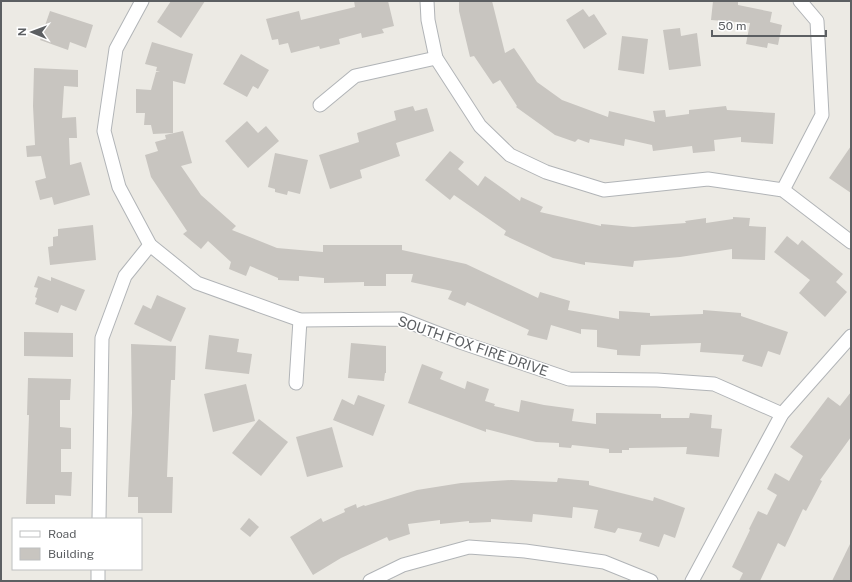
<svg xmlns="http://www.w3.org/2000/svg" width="852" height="582" font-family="'Public Sans',sans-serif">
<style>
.building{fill:#c8c5c0}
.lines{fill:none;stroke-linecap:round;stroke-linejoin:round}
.minor-casing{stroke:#b1b4b7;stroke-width:15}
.minor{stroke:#fff;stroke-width:13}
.labels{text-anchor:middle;stroke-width:3;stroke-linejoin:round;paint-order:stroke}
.street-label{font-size:14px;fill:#5c5f62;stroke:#fff}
</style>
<rect width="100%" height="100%" fill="#eceae4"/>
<g class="building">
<path d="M 171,1 L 205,1 L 181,38 L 157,22 Z"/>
<path d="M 354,1 L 388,1 L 394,26 L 382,29 L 384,33 L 362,38 L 361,33 L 339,39 L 340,44 L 320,49 L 319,46 L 291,53 L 288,43 L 279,45 L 278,39 L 272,40 L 266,19 L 299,11 L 301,20 L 355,7 Z"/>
<path d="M 459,1 L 492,1 L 505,53 L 514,48 L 537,82 L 562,100 L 608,117 L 609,111 L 655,122 L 653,111 L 665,110 L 666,117 L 689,114 L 689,110 L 726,106 L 727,110 L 775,113 L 773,144 L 741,142 L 741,137 L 714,140 L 715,151 L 693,153 L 692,146 L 653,151 L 652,145 L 625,139 L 624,146 L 590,139 L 589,143 L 578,139 L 575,142 L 555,135 L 516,107 L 517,106 L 500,80 L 493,84 L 474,56 L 470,57 L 459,11 Z"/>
<path d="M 713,1 L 738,1 L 738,5 L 772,12 L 770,22 L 782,25 L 778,45 L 768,43 L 767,48 L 746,44 L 750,23 L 711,20 Z"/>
<path d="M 583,9 L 589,17 L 594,14 L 607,34 L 584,49 L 566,20 Z"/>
<path d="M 50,11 L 93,25 L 86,48 L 70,42 L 68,50 L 40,40 Z"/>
<path d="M 680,28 L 681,36 L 697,33 L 701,66 L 669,70 L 663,30 Z"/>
<path d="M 622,36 L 648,39 L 644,74 L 618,70 Z"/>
<path d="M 152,42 L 193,54 L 185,84 L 173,81 L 173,133 L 153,134 L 151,125 L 144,125 L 145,113 L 136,113 L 136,89 L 151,90 L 156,72 L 160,72 L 156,71 L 157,67 L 145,64 Z"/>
<path d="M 241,54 L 269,70 L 258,89 L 253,86 L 247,97 L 223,84 Z"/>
<path d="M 34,68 L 78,70 L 78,87 L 64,86 L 62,118 L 76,117 L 77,138 L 69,138 L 70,165 L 81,162 L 90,195 L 54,205 L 52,197 L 40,200 L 35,181 L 46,178 L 41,156 L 27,157 L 26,146 L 35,145 L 33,106 Z"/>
<path d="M 413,106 L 415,111 L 427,108 L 434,131 L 396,143 L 400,156 L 360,170 L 362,178 L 330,189 L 319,155 L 359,142 L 357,133 L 396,120 L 394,111 Z"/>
<path d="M 247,121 L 258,133 L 266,126 L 279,141 L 248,168 L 225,141 Z"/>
<path d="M 183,131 L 192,163 L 181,166 L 201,195 L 236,226 L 232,230 L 277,248 L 323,252 L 323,245 L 402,245 L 402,250 L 466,264 L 538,298 L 540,292 L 570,301 L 568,310 L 619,319 L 619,311 L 650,313 L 650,316 L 703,314 L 703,310 L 741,313 L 741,316 L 788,332 L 780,355 L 768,351 L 762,367 L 742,361 L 744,355 L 700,352 L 701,343 L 641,345 L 640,356 L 617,355 L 617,350 L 597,347 L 597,330 L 581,329 L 581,334 L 551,325 L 547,340 L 527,335 L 529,330 L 467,302 L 465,306 L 448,299 L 452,291 L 411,282 L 413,274 L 386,274 L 386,286 L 364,286 L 364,282 L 324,283 L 324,278 L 299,276 L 299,281 L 278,280 L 278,278 L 250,266 L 246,276 L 229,269 L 231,262 L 208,241 L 201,249 L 183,234 L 187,231 L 151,177 L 145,155 L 158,151 L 155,142 L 166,139 L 165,135 Z"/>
<path d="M 851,146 L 851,193 L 829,178 Z"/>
<path d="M 450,151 L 464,162 L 458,169 L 478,186 L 485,176 L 520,201 L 521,197 L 543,207 L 540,212 L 601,226 L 601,224 L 633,227 L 686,223 L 685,221 L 706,218 L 706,223 L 733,219 L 733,217 L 750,218 L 749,226 L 766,227 L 765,260 L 732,259 L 732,249 L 680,257 L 634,261 L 633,267 L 585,262 L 585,265 L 553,258 L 504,235 L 506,231 L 454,195 L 450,200 L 425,180 Z"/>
<path d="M 275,153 L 308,160 L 300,194 L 288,191 L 287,195 L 275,192 L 275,189 L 268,187 Z"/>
<path d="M 93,225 L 96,260 L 50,265 L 48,247 L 53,246 L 53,237 L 58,236 L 58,229 Z"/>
<path d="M 787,236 L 798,245 L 802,240 L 843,274 L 836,282 L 847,292 L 825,317 L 799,293 L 810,280 L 774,252 Z"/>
<path d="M 38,276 L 51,281 L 51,277 L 85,290 L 76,311 L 61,305 L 58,313 L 35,304 L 37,298 L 35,297 L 38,288 L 34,287 Z"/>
<path d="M 157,295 L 186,308 L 171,342 L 134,324 L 143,305 L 151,309 Z"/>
<path d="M 24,332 L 73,333 L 73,357 L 24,356 Z"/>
<path d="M 209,335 L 239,339 L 237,352 L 252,354 L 249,374 L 205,369 Z"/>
<path d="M 351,343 L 386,346 L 386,373 L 385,373 L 384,381 L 348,378 Z"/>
<path d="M 131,344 L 176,346 L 175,380 L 171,380 L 167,477 L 173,477 L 172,513 L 138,513 L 138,497 L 128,497 L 132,413 Z"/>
<path d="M 422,364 L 443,372 L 440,379 L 465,389 L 467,381 L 489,389 L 485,401 L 495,404 L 494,406 L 519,412 L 521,400 L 544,405 L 574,409 L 572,421 L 596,424 L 596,413 L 661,414 L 661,418 L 689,418 L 690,413 L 712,415 L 711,428 L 722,429 L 719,457 L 686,454 L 687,447 L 629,448 L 629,450 L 622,450 L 622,453 L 609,453 L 609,449 L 572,445 L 571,448 L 559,447 L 559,443 L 536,442 L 486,429 L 486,432 L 408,403 Z"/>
<path d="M 28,378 L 71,379 L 70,400 L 60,400 L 60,427 L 71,428 L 71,449 L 61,449 L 61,472 L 72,472 L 71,496 L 55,495 L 55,504 L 26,504 L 29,415 L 27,415 Z"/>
<path d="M 246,384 L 255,421 L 213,432 L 204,394 Z"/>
<path d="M 851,392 L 851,437 L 820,480 L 822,481 L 806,511 L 803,509 L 785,547 L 778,543 L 760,581 L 739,581 L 743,573 L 732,567 L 750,530 L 749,529 L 758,511 L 767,515 L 777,495 L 767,489 L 775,473 L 789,481 L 803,456 L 790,447 L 828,397 L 840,406 Z"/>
<path d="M 358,395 L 385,405 L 373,436 L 333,420 L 342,399 L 354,405 Z"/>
<path d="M 259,419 L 288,442 L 261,476 L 232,453 Z"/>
<path d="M 332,427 L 343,467 L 307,477 L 296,437 Z"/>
<path d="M 558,478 L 589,481 L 589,485 L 653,501 L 654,497 L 685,508 L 675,538 L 664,534 L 659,547 L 639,541 L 642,533 L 618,528 L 615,533 L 594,528 L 598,510 L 573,507 L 572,518 L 533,514 L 532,522 L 491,519 L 491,522 L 469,523 L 469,521 L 440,524 L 440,520 L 408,524 L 410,534 L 389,541 L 387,537 L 341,558 L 313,575 L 290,537 L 321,518 L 323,522 L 345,512 L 344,509 L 356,504 L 357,508 L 364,505 L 365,506 L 417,490 L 461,483 L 511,480 L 557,482 Z"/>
<path d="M 249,518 L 259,527 L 250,537 L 240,529 Z"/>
<path d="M 851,542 L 851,581 L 832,581 Z"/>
</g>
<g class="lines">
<g class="minor-casing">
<g id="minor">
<path d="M 142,1 L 116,49 L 104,131 L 119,187 L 150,245 L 197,283 L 300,320 L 401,319 L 460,342 L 569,379 L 657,380 L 714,384 L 782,414"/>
<path d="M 427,1 L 428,20 L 436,58 L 480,126 L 510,155 L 546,172 L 604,190 L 708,179 L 783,190 L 851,242"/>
<path d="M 320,105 L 355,76 L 436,58"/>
<path d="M 783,190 L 822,115 L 817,21 L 800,1"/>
<path d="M 296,383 L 300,320"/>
<path d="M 99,519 L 102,338 L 125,276 L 150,245"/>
<path d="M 98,581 L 98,569"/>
<path d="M 370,581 L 403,565 L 469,547 L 525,551 L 604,562 L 651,581"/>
<path d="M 692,581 L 782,414 L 851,336"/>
</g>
</g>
<use href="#minor" class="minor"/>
</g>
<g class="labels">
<g class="street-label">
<text transform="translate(473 346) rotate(19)" y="5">SOUTH FOX FIRE DRIVE</text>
</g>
</g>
<rect width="852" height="582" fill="none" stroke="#5c5f62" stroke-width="4"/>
<rect x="12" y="518" width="130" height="52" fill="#ffffff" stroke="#bebfc0"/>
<rect x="20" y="531" width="20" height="6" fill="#ffffff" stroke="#bebfc0"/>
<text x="48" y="538" font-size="12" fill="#5c5f62">Road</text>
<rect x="20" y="548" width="20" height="12" fill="#c8c5c0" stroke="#bebfc0"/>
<text x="48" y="558" font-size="12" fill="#5c5f62">Building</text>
<g transform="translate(32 32) rotate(271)" stroke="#ffffff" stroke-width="3" paint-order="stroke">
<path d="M0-3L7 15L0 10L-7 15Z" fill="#5c5f62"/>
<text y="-6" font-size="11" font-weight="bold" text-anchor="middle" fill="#5c5f62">N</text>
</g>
<path d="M712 30v6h114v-6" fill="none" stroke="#5c5f62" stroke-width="2"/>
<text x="718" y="30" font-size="12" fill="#5c5f62" stroke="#ffffff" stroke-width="3" paint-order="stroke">50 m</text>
</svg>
